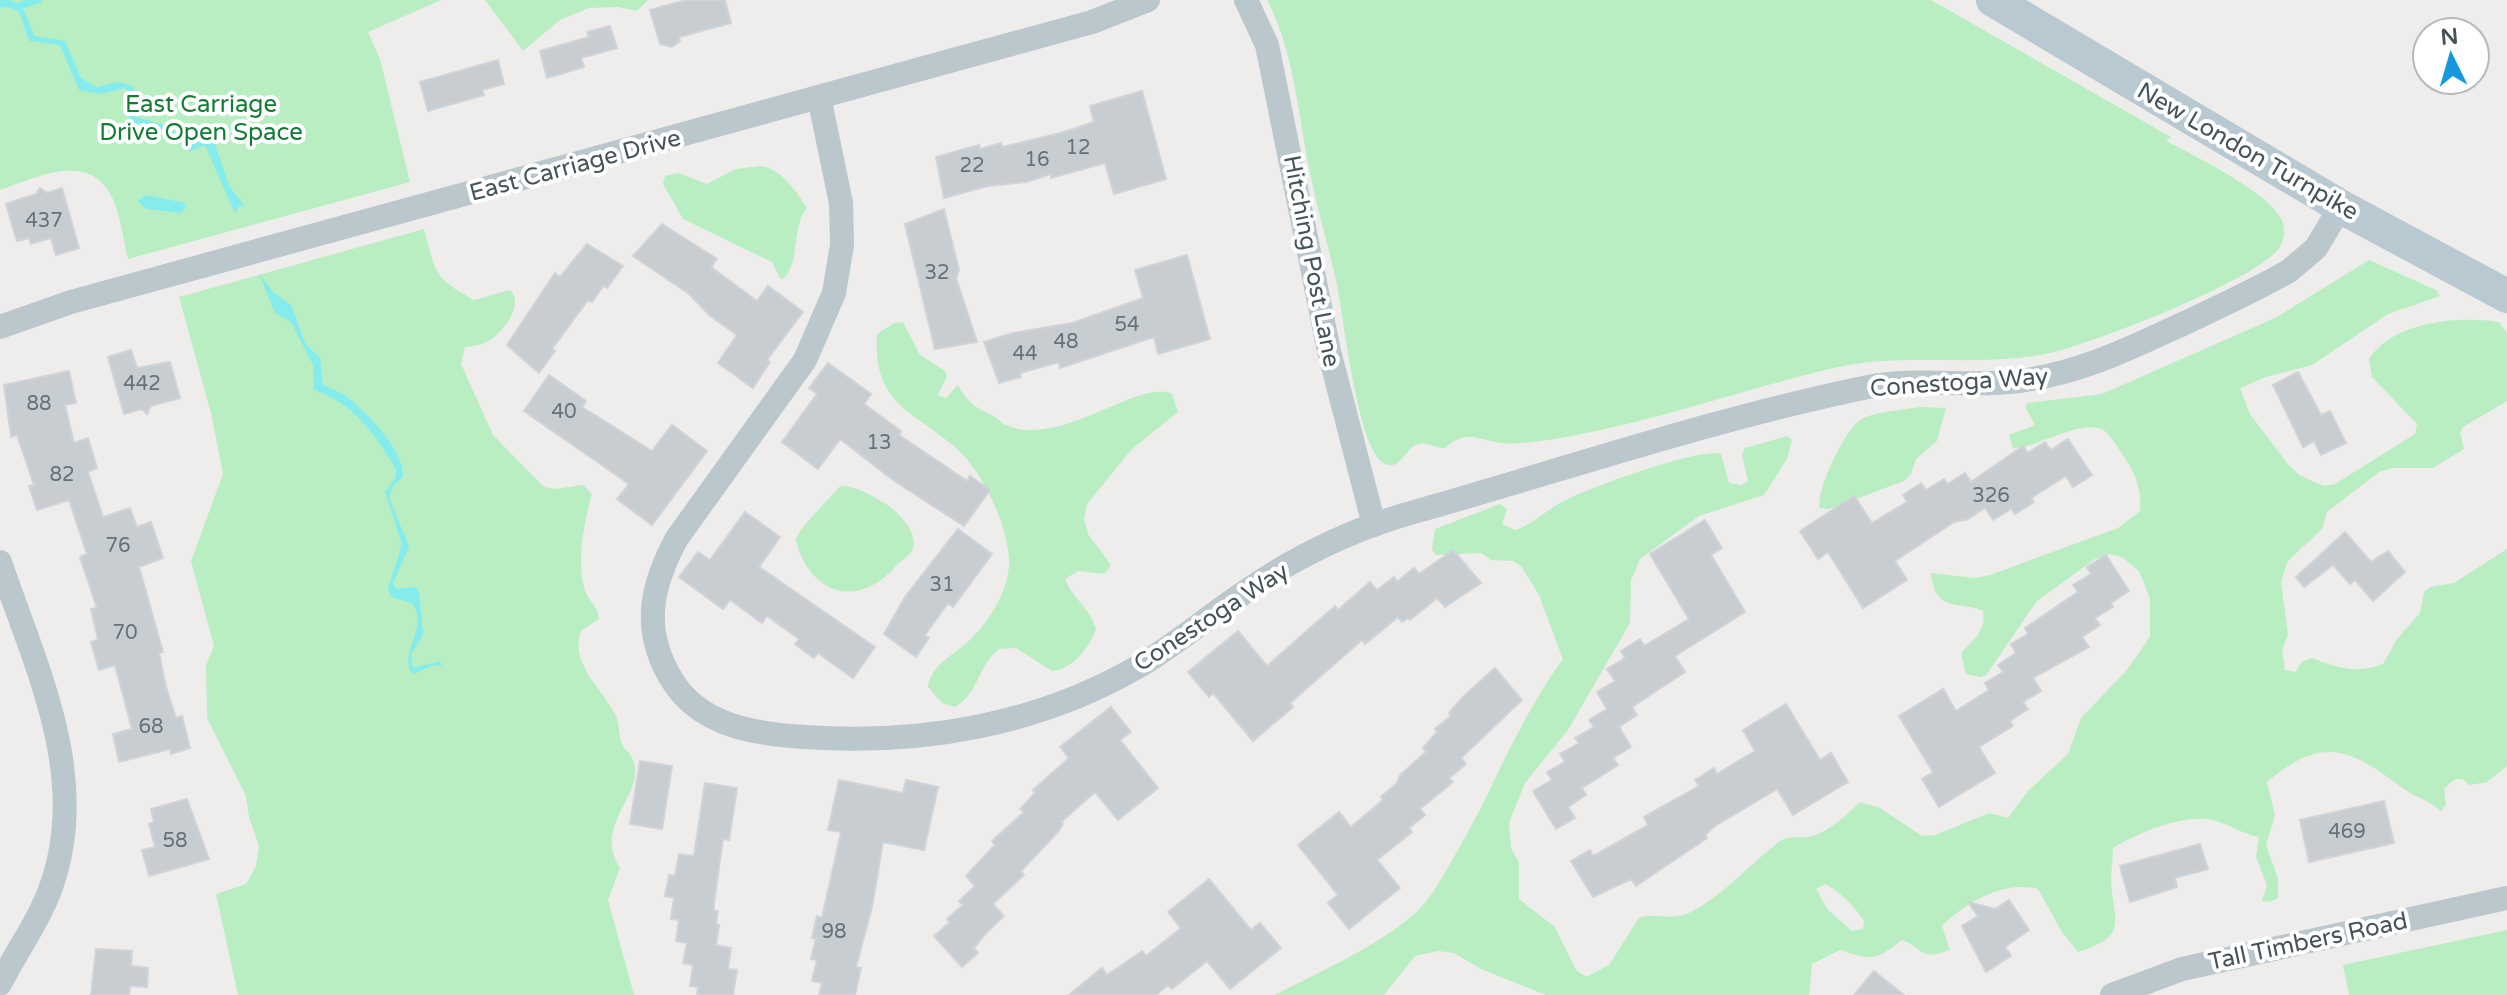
<svg xmlns="http://www.w3.org/2000/svg" width="2507" height="995" font-family="'Varela Round',sans-serif">
<style>
.green{fill:#b8eec2;fill-rule:evenodd}
.water{fill:#84ecec}
.lines{fill:none;stroke-linecap:round;stroke-linejoin:round}
.stream{stroke:#84ecec;stroke-width:7}
.building{fill:#c8cdd1;stroke:#d0d4d8;stroke-width:2}
.street{stroke:#bac7cc;stroke-width:24}
.secondary{stroke:#b9c9d1;stroke-width:34}
.labels{text-anchor:middle;stroke-width:8;stroke-linejoin:round;paint-order:stroke}
.number-label{font-size:20px;fill:#657277}
.park-label{font-size:24px;fill:#157a33;stroke:#fff}
.street-label{font-size:24px;fill:#445459;stroke:#fff}
</style>
<rect width="100%" height="100%" fill="#efecec"/>
<g class="green">
<path d="M 3,0 L 441,0 L 368,32 L 380,59 L 410,182 L 128,259 C 123,239 120,209 109,192 C 85,152 33,179 0,190 L 0,8 L 12,7 L 26,13 L 21,6 Z"/>
<path d="M 485,0 L 648,0 L 637,11 L 618,7 L 589,8 L 560,20 L 523,51 Z"/>
<path d="M 1267,0 L 1931,0 L 2171,137 L 2166,141 C 2193,155 2275,195 2283,223 C 2285,230 2284,241 2280,247 C 2260,279 2087,346 2046,354 C 1975,368 1900,351 1829,369 C 1735,392 1644,425 1548,440 C 1534,442 1514,445 1500,443 C 1476,439 1466,429 1445,448 C 1435,449 1427,440 1416,445 C 1404,450 1399,474 1382,462 C 1357,443 1344,319 1337,285 C 1329,247 1317,210 1310,172 C 1298,116 1294,50 1267,0 Z"/>
<path d="M 760,166 C 781,168 796,191 807,208 C 790,228 802,265 781,280 L 772,262 L 683,219 L 663,184 L 665,176 L 678,173 L 707,184 L 736,169 Z"/>
<path d="M 424,229 C 436,272 432,277 474,300 L 510,290 C 526,304 501,336 485,343 C 479,346 471,346 465,347 L 461,364 L 493,435 L 544,487 L 555,489 L 583,485 L 592,494 C 584,523 576,561 585,591 C 589,602 598,605 599,619 L 581,631 C 569,662 602,689 615,714 C 620,722 618,734 622,744 C 624,750 630,752 632,758 C 649,793 591,823 620,868 L 608,900 L 634,995 L 238,995 L 216,894 L 246,884 L 256,866 L 259,846 L 249,817 L 246,796 L 207,718 L 206,665 L 214,646 L 191,561 L 223,474 L 211,413 L 179,297 Z"/>
<path d="M 2369,260 L 2436,290 L 2440,296 L 2388,314 L 2312,365 L 2266,377 L 2240,388 L 2250,414 L 2287,463 L 2299,475 L 2324,486 L 2335,484 L 2415,434 L 2417,424 L 2372,377 L 2369,359 C 2394,321 2458,316 2499,322 L 2507,333 L 2507,401 L 2463,427 L 2460,432 L 2464,449 L 2433,468 L 2392,468 L 2379,472 L 2327,512 L 2322,529 L 2288,561 L 2281,581 L 2288,635 L 2282,650 L 2285,670 L 2295,672 L 2302,662 L 2312,658 C 2338,668 2356,674 2383,664 L 2397,639 L 2420,613 L 2424,592 L 2430,587 L 2454,583 L 2507,549 L 2507,766 L 2487,782 L 2470,785 L 2462,779 L 2455,779 L 2444,789 L 2446,805 L 2441,811 C 2429,800 2416,798 2404,789 C 2349,748 2323,735 2267,782 L 2275,815 L 2266,845 L 2278,878 L 2278,898 L 2270,902 L 2262,901 L 2267,885 L 2256,857 L 2259,837 C 2242,834 2221,820 2207,819 C 2178,816 2137,833 2113,848 C 2113,859 2111,870 2111,880 C 2113,922 2130,935 2078,952 L 2062,932 L 2038,889 C 2004,880 1966,902 1942,926 L 1950,950 C 1918,962 1924,947 1902,940 C 1873,962 1873,960 1840,950 L 1812,964 L 1809,995 L 1546,995 L 1481,969 L 1454,953 L 1438,951 L 1415,956 L 1384,995 L 1275,995 C 1321,971 1372,949 1412,916 C 1429,902 1440,881 1451,862 C 1491,796 1517,721 1563,659 L 1539,595 L 1521,566 L 1513,561 L 1491,560 L 1481,553 L 1436,555 L 1432,550 L 1435,529 L 1500,504 L 1507,509 L 1502,524 L 1515,530 C 1534,524 1545,511 1562,502 C 1586,489 1699,447 1721,454 L 1729,483 L 1741,485 L 1748,481 L 1742,455 L 1745,448 L 1788,436 L 1792,440 L 1787,459 L 1764,495 L 1699,516 L 1640,559 L 1631,580 L 1630,623 L 1568,730 L 1525,783 L 1509,823 L 1511,848 L 1519,862 L 1519,899 L 1555,927 L 1576,970 L 1586,977 L 1609,965 L 1639,918 C 1653,911 1671,923 1693,911 C 1725,894 1751,863 1780,841 C 1792,834 1800,840 1812,836 C 1831,830 1846,816 1860,802 L 1880,808 L 1922,836 L 1935,835 L 1989,813 L 2008,818 L 2028,791 L 2068,754 L 2081,718 L 2126,671 L 2150,637 L 2150,599 L 2139,571 L 2122,557 L 2109,554 L 2095,559 L 2037,601 L 1986,675 L 1980,677 L 1966,674 L 1961,653 C 1972,641 1987,631 1983,611 C 1961,600 1935,615 1931,573 L 1975,578 L 1990,575 L 2118,528 L 2140,511 C 2142,492 2136,474 2125,458 C 2119,450 2114,440 2107,433 C 2088,414 2039,448 2013,448 L 2009,435 L 2035,425 L 2025,407 L 2028,403 L 2102,394 L 2275,318 ZM 1825,884 C 1837,889 1857,909 1864,921 L 1863,929 L 1852,931 L 1828,910 L 1816,889 Z"/>
<path d="M 903,322 L 920,355 L 945,371 L 947,377 L 938,395 L 946,398 L 958,385 C 968,403 975,407 993,416 C 999,418 1001,424 1008,426 C 1064,447 1139,378 1172,394 L 1178,412 L 1132,449 L 1087,504 L 1084,519 L 1088,534 L 1111,565 L 1104,574 L 1078,571 L 1065,579 C 1073,599 1090,608 1096,629 C 1089,648 1073,669 1052,671 L 1016,648 L 999,649 C 979,664 978,694 955,707 L 942,703 L 928,687 C 930,665 957,653 971,639 C 991,619 1011,586 1009,558 C 1006,521 982,470 954,446 C 909,409 873,403 877,334 L 894,323 Z"/>
<path d="M 1921,407 L 1946,408 L 1937,441 L 1916,459 L 1911,474 L 1904,481 L 1829,509 L 1820,508 C 1815,492 1846,428 1860,420 C 1875,411 1904,410 1921,407 Z"/>
<path d="M 840,486 C 857,486 872,496 886,504 C 898,512 918,532 913,548 C 911,555 901,560 896,566 C 859,609 811,596 796,541 C 796,530 831,498 840,486 Z"/>
<path d="M 2507,930 L 2507,995 L 2349,995 L 2343,965 Z"/>
</g>
<g class="water">
<path d="M 0,0 L 24,9 L 34,36 L 65,41 L 81,78 L 96,87 L 118,82 L 134,86 L 136,117 L 168,126 L 188,146 L 203,139 L 213,139 L 229,186 L 245,206 L 239,206 L 236,213 L 233,209 L 205,145 L 190,151 L 162,129 L 152,132 L 129,125 L 131,96 L 125,88 L 100,94 L 79,90 L 60,45 L 29,41 L 19,11 L 12,7 L 0,8 Z"/>
<path d="M 145,195 L 185,203 L 186,205 L 182,213 L 146,209 L 138,201 Z"/>
<path d="M 259,274 L 273,292 L 291,305 L 305,343 L 320,358 L 323,385 C 332,389 344,393 351,400 C 370,417 404,450 403,477 L 393,486 L 389,497 L 409,547 L 393,583 L 396,589 L 415,587 L 419,591 L 423,635 L 411,654 L 413,668 L 440,661 L 442,666 L 433,665 L 414,674 L 409,669 C 404,646 428,625 412,603 L 391,597 L 388,589 L 402,544 L 385,492 L 396,477 L 396,469 C 375,435 354,403 314,390 L 313,365 L 291,322 L 275,313 Z"/>
</g>
<g class="lines">
<path class="stream" d="M 2,0 L 16,7 L 38,0"/>
</g>
<g class="building">
<path d="M 686,0 L 725,0 L 731,23 L 679,37 L 680,41 L 672,47 L 660,44 L 650,10 Z"/>
<path d="M 610,26 L 617,48 L 581,58 L 584,67 L 547,78 L 540,51 L 589,37 L 587,32 Z"/>
<path d="M 498,60 L 504,84 L 482,90 L 484,95 L 428,111 L 420,82 Z"/>
<path d="M 1142,91 L 1166,179 L 1114,194 L 1105,163 L 1051,178 L 1051,174 L 1026,182 L 988,186 L 944,198 L 936,157 L 979,145 L 980,149 L 1001,143 L 1002,147 L 1061,133 L 1094,122 L 1090,106 Z"/>
<path d="M 40,188 L 47,193 L 62,188 L 79,248 L 56,255 L 51,238 L 31,244 L 29,238 L 17,241 L 6,204 L 36,194 Z"/>
<path d="M 944,209 L 959,270 L 956,278 L 977,342 L 935,349 L 905,224 Z"/>
<path d="M 662,224 L 717,259 L 711,267 L 757,301 L 768,286 L 803,312 L 767,360 L 770,362 L 753,388 L 718,363 L 737,335 L 709,315 L 689,294 L 633,256 Z"/>
<path d="M 587,244 L 623,266 L 607,288 L 604,285 L 592,302 L 588,300 L 552,349 L 555,351 L 539,373 L 507,345 L 555,273 L 560,277 Z"/>
<path d="M 1187,255 L 1210,339 L 1158,354 L 1154,337 L 1060,368 L 1059,362 L 1020,373 L 1021,377 L 999,383 L 984,342 L 1013,333 L 1072,323 L 1143,298 L 1135,270 Z"/>
<path d="M 131,350 L 137,368 L 170,362 L 180,398 L 151,406 L 147,414 L 142,409 L 124,414 L 108,357 Z"/>
<path d="M 828,363 L 871,394 L 864,404 L 901,431 L 899,435 L 967,481 L 970,476 L 990,490 L 964,526 L 893,480 L 840,439 L 818,469 L 782,442 L 817,394 L 809,388 Z"/>
<path d="M 69,371 L 76,403 L 65,405 L 74,443 L 88,438 L 97,468 L 88,472 L 103,517 L 130,508 L 137,527 L 151,522 L 163,558 L 139,567 L 163,652 L 159,653 L 166,687 L 176,718 L 182,716 L 190,748 L 171,754 L 170,749 L 119,762 L 113,734 L 132,729 L 115,665 L 99,670 L 91,642 L 98,640 L 91,609 L 97,608 L 80,557 L 87,554 L 69,500 L 37,510 L 29,486 L 34,485 L 17,435 L 11,437 L 4,385 Z"/>
<path d="M 2298,372 L 2321,415 L 2330,411 L 2346,443 L 2321,455 L 2314,441 L 2303,447 L 2273,385 Z"/>
<path d="M 549,375 L 586,401 L 582,407 L 652,451 L 672,425 L 707,451 L 652,525 L 617,499 L 629,484 L 524,411 Z"/>
<path d="M 2068,439 L 2092,475 L 2073,487 L 2066,476 L 2031,498 L 2034,502 L 2015,514 L 2011,509 L 1993,520 L 1985,508 L 1968,519 L 1954,522 L 1895,561 L 1907,580 L 1863,608 L 1828,552 L 1818,559 L 1800,531 L 1854,496 L 1872,523 L 1907,502 L 1903,495 L 1921,483 L 1926,490 L 1944,479 L 1948,484 L 1965,473 L 1971,482 L 2023,446 L 2028,453 L 2045,442 L 2051,450 Z"/>
<path d="M 745,512 L 780,537 L 759,567 L 875,647 L 853,678 L 818,653 L 814,658 L 795,644 L 799,639 L 767,616 L 762,623 L 730,600 L 723,609 L 679,577 L 698,552 L 710,560 Z"/>
<path d="M 1705,520 L 1722,548 L 1711,555 L 1745,612 L 1675,656 L 1685,672 L 1632,707 L 1637,715 L 1619,727 L 1631,747 L 1613,758 L 1618,765 L 1582,788 L 1586,795 L 1568,807 L 1575,818 L 1556,829 L 1533,791 L 1552,780 L 1547,772 L 1565,762 L 1560,754 L 1579,743 L 1575,738 L 1594,727 L 1589,720 L 1607,709 L 1597,692 L 1615,681 L 1607,669 L 1625,658 L 1621,651 L 1640,639 L 1644,646 L 1689,619 L 1650,554 Z"/>
<path d="M 958,529 L 992,554 L 953,607 L 948,603 L 925,635 L 929,638 L 916,657 L 884,634 L 905,597 Z"/>
<path d="M 2345,532 L 2371,562 L 2388,551 L 2405,572 L 2373,601 L 2355,580 L 2350,584 L 2333,565 L 2304,587 L 2296,577 Z"/>
<path d="M 1453,550 L 1481,583 L 1445,607 L 1437,598 L 1410,620 L 1408,618 L 1402,622 L 1398,617 L 1365,644 L 1362,640 L 1290,703 L 1293,707 L 1253,741 L 1213,693 L 1209,697 L 1188,672 L 1238,631 L 1267,666 L 1335,606 L 1338,610 L 1370,582 L 1377,590 L 1394,577 L 1397,582 L 1414,568 L 1419,574 Z"/>
<path d="M 2106,555 L 2129,591 L 2111,603 L 2113,607 L 2095,618 L 2100,625 L 2082,637 L 2089,647 L 2033,678 L 2041,691 L 2023,702 L 2028,709 L 2010,721 L 2013,726 L 1979,747 L 1995,773 L 1939,807 L 1922,779 L 1933,772 L 1899,716 L 1943,689 L 1956,711 L 1989,690 L 1985,683 L 2003,672 L 1998,665 L 2016,653 L 2011,644 L 2028,634 L 2025,628 L 2078,592 L 2073,585 L 2091,574 L 2087,567 Z"/>
<path d="M 1495,668 L 1522,700 L 1461,758 L 1466,764 L 1449,778 L 1453,782 L 1420,809 L 1425,815 L 1409,828 L 1412,832 L 1377,860 L 1400,888 L 1349,929 L 1328,903 L 1338,895 L 1298,845 L 1339,812 L 1351,827 L 1383,800 L 1381,797 L 1397,783 L 1400,775 L 1426,752 L 1423,748 L 1437,732 L 1435,729 L 1451,716 L 1449,713 L 1463,697 Z"/>
<path d="M 1786,704 L 1820,760 L 1831,753 L 1848,782 L 1793,815 L 1777,789 L 1715,826 L 1705,835 L 1707,838 L 1636,886 L 1631,879 L 1593,897 L 1571,861 L 1590,850 L 1593,856 L 1648,825 L 1644,817 L 1699,786 L 1695,780 L 1714,768 L 1717,774 L 1755,751 L 1743,730 Z"/>
<path d="M 1111,707 L 1131,732 L 1120,740 L 1158,788 L 1118,820 L 1095,792 L 1061,822 L 1063,824 L 1059,831 L 1021,871 L 1024,875 L 993,904 L 1004,916 L 987,932 L 974,948 L 978,953 L 962,967 L 934,936 L 950,922 L 947,919 L 963,905 L 959,901 L 975,886 L 966,876 L 995,845 L 992,841 L 1024,812 L 1020,809 L 1035,793 L 1033,790 L 1069,758 L 1060,747 Z"/>
<path d="M 640,761 L 672,766 L 662,829 L 630,824 Z"/>
<path d="M 839,780 L 903,793 L 906,780 L 938,787 L 924,850 L 883,842 L 872,907 L 856,967 L 861,968 L 855,995 L 819,995 L 822,983 L 812,981 L 817,960 L 811,959 L 816,938 L 812,938 L 817,916 L 822,918 L 841,832 L 828,830 Z"/>
<path d="M 705,783 L 737,788 L 729,840 L 723,839 L 714,903 L 714,911 L 718,911 L 716,924 L 719,925 L 716,945 L 731,948 L 728,969 L 737,970 L 733,995 L 697,995 L 698,987 L 690,986 L 693,965 L 683,963 L 687,943 L 676,941 L 679,920 L 671,919 L 674,898 L 665,896 L 669,875 L 675,876 L 679,854 L 694,856 Z"/>
<path d="M 187,799 L 209,859 L 149,876 L 142,850 L 155,847 L 149,824 L 154,822 L 151,809 Z"/>
<path d="M 2384,801 L 2394,843 L 2309,862 L 2300,820 Z"/>
<path d="M 2200,844 L 2208,869 L 2175,878 L 2177,887 L 2130,902 L 2120,866 Z"/>
<path d="M 1209,879 L 1251,930 L 1260,923 L 1281,948 L 1230,989 L 1207,961 L 1172,989 L 1168,985 L 1156,995 L 1069,995 L 1102,968 L 1107,975 L 1142,951 L 1146,956 L 1181,928 L 1168,912 Z"/>
<path d="M 2009,900 L 2029,930 L 2005,947 L 2011,956 L 1986,972 L 1962,926 L 1978,916 L 1968,902 L 1995,909 Z"/>
<path d="M 96,949 L 132,951 L 131,966 L 148,968 L 147,987 L 130,986 L 129,995 L 91,995 Z"/>
<path d="M 1874,971 L 1904,995 L 1854,995 Z"/>
</g>
<g class="lines">
<g class="street">
<path d="M 1246,0 L 1267,45 L 1329,351 L 1374,525"/>
<path d="M 819,97 L 841,203 L 842,245 L 834,293 L 805,360 L 677,538 C 651,586 641,630 672,680 C 700,726 755,734 805,737 C 922,745 1039,725 1141,665 C 1176,644 1208,617 1242,594 C 1296,556 1357,527 1421,510 C 1569,468 1717,418 1868,387 C 1917,377 1969,388 2019,381 C 2081,373 2131,348 2187,322 C 2221,306 2256,290 2289,271 L 2316,248 L 2341,206"/>
<path d="M 0,327 L 71,302 L 1092,22 L 1148,0"/>
<path d="M 0,562 C 35,666 91,776 51,887 C 39,921 16,952 0,984"/>
<path d="M 2112,995 L 2182,969 L 2507,898"/>
</g>
<path class="secondary" d="M 1993,0 L 2345,209 L 2507,296"/>
</g>
<g class="labels">
<g class="number-label">
<text x="1078" y="154">12</text>
<text x="1037" y="166">16</text>
<text x="972" y="172">22</text>
<text x="44" y="227">437</text>
<text x="937" y="279">32</text>
<text x="1127" y="331">54</text>
<text x="1066" y="348">48</text>
<text x="1025" y="360">44</text>
<text x="142" y="390">442</text>
<text x="39" y="410">88</text>
<text x="564" y="418">40</text>
<text x="879" y="449">13</text>
<text x="62" y="481">82</text>
<text x="1991" y="502">326</text>
<text x="118" y="552">76</text>
<text x="942" y="591">31</text>
<text x="125" y="639">70</text>
<text x="151" y="733">68</text>
<text x="2347" y="838">469</text>
<text x="175" y="847">58</text>
<text x="834" y="938">98</text>
</g>
<g class="park-label">
<text x="201" y="112">East Carriage<tspan x="201" dy="28">Drive Open Space</tspan></text>
</g>
<g class="street-label">
<text transform="translate(2248 151) rotate(30)" y="8">New London Turnpike</text>
<text transform="translate(575 165) rotate(-15)" y="8">East Carriage Drive</text>
<text transform="translate(1312 261) rotate(79)" y="8">Hitching Post Lane</text>
<text transform="translate(1959 382) rotate(-4)" y="8">Conestoga Way</text>
<text transform="translate(1211 617) rotate(-33)" y="8">Conestoga Way</text>
<text transform="translate(2308 941) rotate(-12)" y="8">Tall Timbers Road</text>
</g>
</g>
<g transform="translate(2451 56) rotate(355)"><circle r="38" fill="#ffffff" stroke="#b4bbbd" stroke-width="2"/>
<path d="M0-6L14 30L0 20L-14 30Z" fill="#1797de"/>
<text y="-12" font-size="22" font-weight="bold" text-anchor="middle" fill="#445459">N</text>
</g>
</svg>
